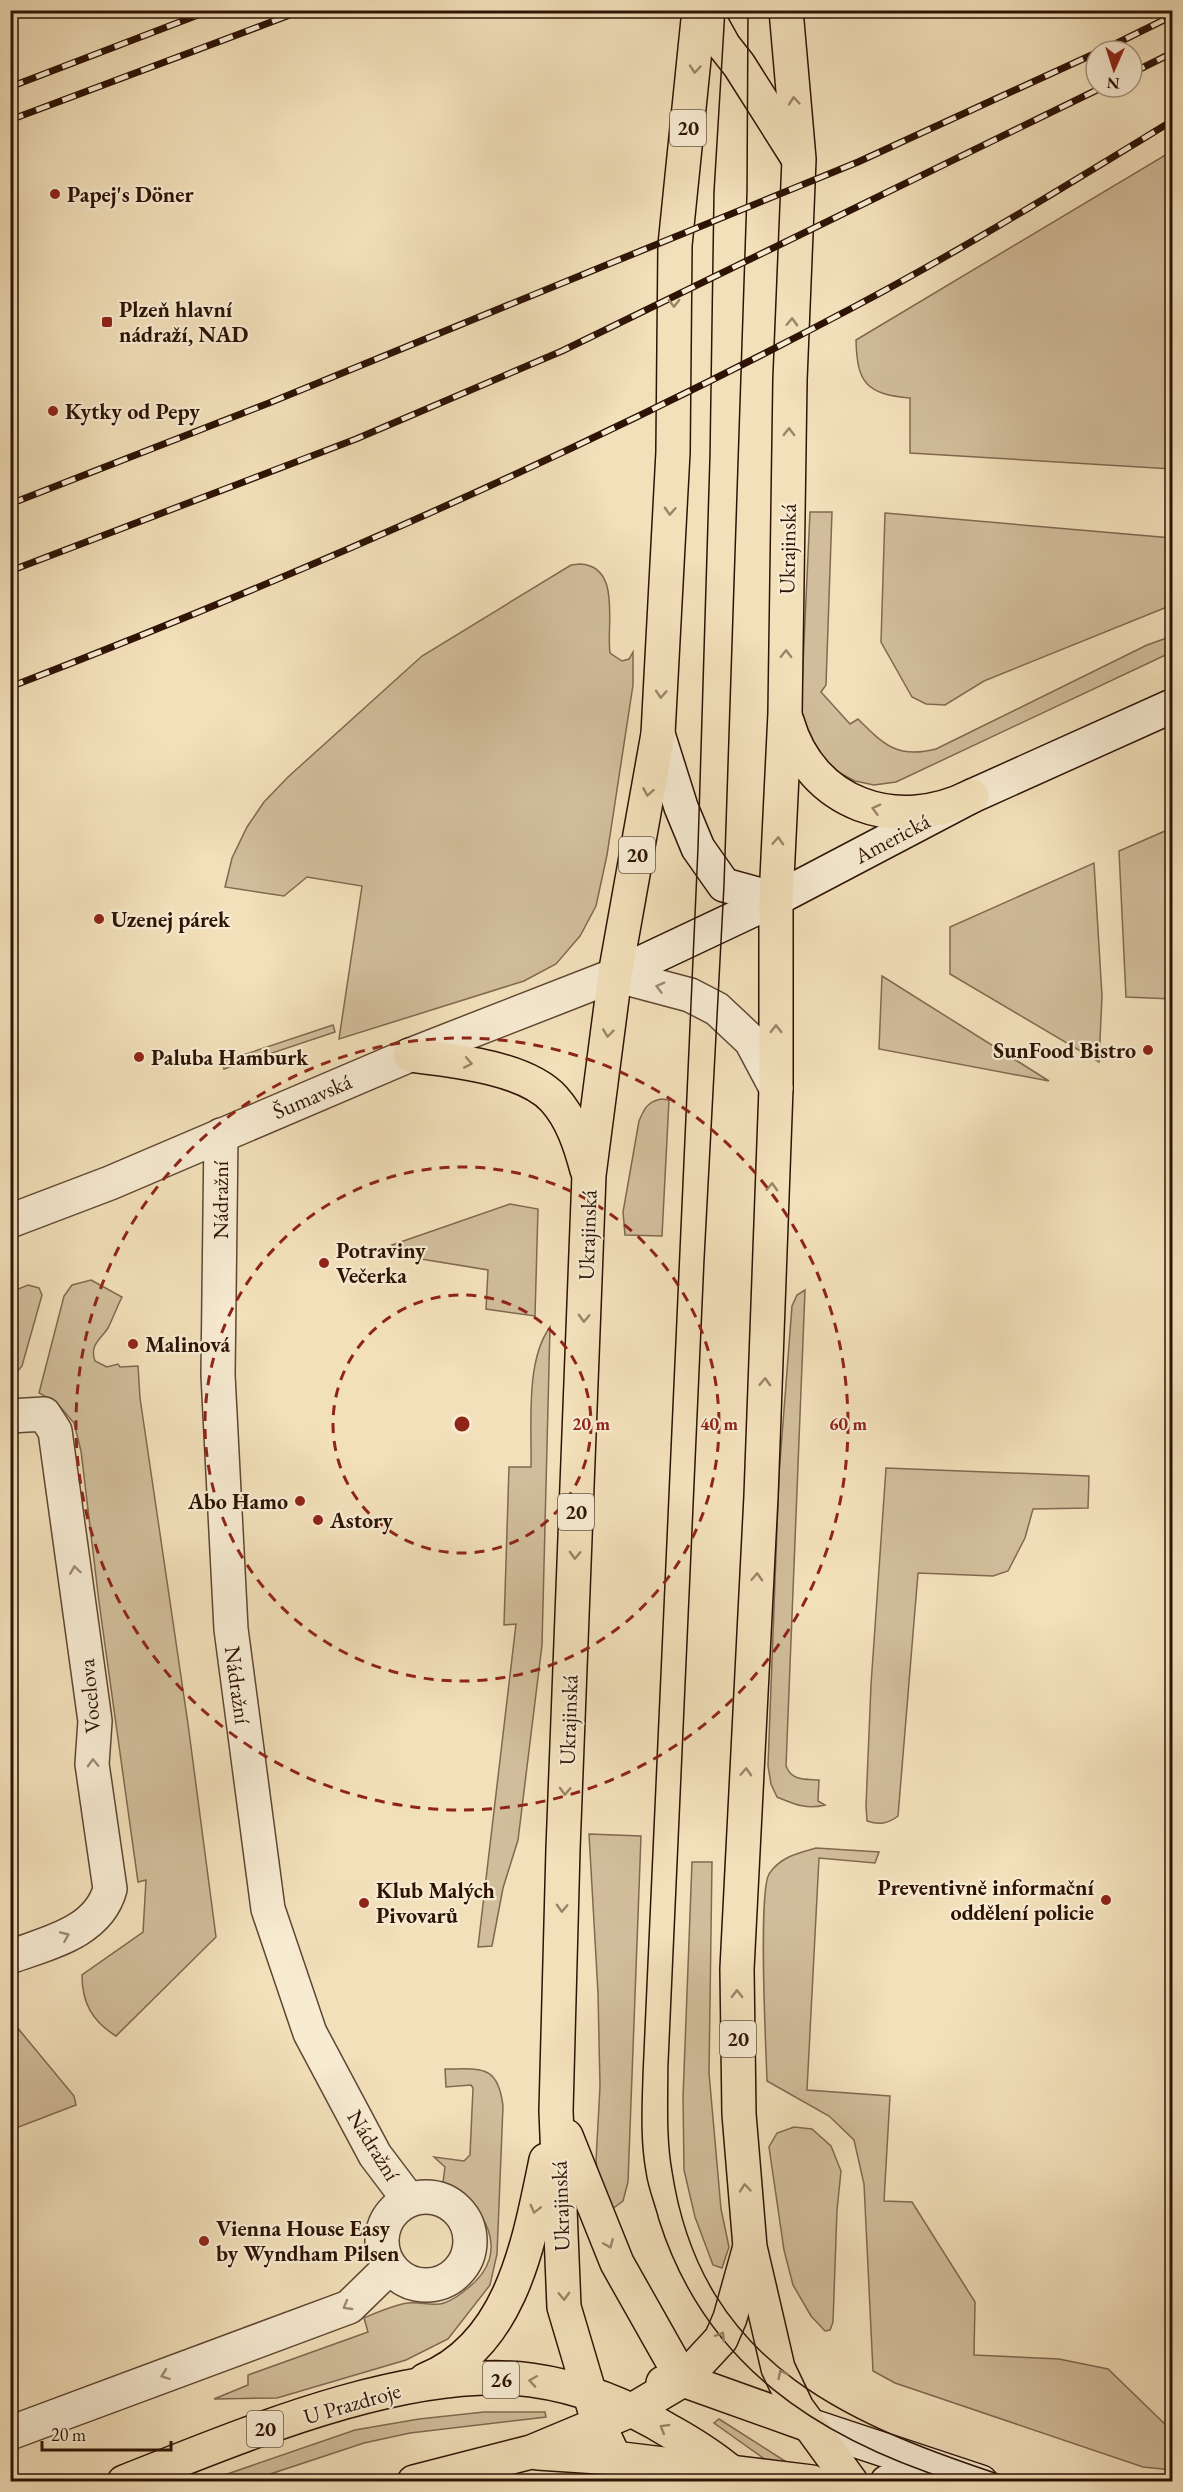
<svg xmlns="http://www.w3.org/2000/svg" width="1183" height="2492" font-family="'EB Garamond',serif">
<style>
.green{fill:#d1bd9b;stroke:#806850;stroke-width:1.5}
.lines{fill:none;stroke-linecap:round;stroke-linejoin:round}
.street-casing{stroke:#5f4632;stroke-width:36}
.secondary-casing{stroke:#2e1305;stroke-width:36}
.primary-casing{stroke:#2e1305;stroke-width:36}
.street{stroke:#f7ebd2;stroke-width:33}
.secondary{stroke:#f7ebd2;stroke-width:33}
.primary{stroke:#f2e0ba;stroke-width:33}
.tram{stroke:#2e1305;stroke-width:1.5}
.rail-casing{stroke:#2e1305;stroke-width:7}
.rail{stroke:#f7ebd2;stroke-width:4.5;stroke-dasharray:14;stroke-linecap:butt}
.oneway{stroke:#9a8469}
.oneway2{stroke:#9d8a76}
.ring{fill:none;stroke:#8f2418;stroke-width:3;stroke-dasharray:10 8}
.poi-dot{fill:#8f2418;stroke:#f7ebd2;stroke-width:2}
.labels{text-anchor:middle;stroke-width:4.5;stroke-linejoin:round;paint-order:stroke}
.shield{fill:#f7ebd2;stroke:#6a5442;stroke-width:1.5}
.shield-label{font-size:21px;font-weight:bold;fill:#2e1305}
.poi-label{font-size:22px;font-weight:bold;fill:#2e1305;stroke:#f7ebd2;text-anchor:start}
.street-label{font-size:22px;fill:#2e1305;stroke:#f7ebd2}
.centre{fill:#8f2418;stroke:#f7ebd2;stroke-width:3}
.ring-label{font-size:18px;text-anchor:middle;font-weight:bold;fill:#8f2418;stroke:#f7ebd2;stroke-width:4.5;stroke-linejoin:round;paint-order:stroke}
</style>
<rect width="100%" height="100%" fill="#f2e0ba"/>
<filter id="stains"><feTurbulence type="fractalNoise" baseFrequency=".00333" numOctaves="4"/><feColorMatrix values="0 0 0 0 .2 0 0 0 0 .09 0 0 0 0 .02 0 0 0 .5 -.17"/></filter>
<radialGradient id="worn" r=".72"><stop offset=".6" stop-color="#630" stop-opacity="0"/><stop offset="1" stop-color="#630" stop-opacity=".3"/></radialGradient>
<g class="green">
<path d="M 1172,151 L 1172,469 L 910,453 L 910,398 C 867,394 857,384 856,340 Z"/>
<path d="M 810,512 L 832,512 L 826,685 L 821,692 L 850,724 L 858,719 C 884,745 898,759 936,749 L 1147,645 L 1172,636 L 1172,652 L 896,782 L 874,785 L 855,781 L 834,770 L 805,737 L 801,708 Z"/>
<path d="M 885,513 L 1172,538 L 1172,605 L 984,681 L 945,705 L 926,704 L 912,697 L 881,642 Z"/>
<path d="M 580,564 C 622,566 606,625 610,653 L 622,661 L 629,659 L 633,652 L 633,685 L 607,855 L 596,906 L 580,936 L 556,964 L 524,981 L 339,1039 L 362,886 L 307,877 L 284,896 L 225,887 L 232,858 L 247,827 L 264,802 L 288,777 L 422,656 L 571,565 Z"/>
<path d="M 1172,828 L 1172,999 L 1126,997 L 1119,851 Z"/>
<path d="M 1094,863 L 1102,996 L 1099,1062 L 950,974 L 950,927 Z"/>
<path d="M 882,976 L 1049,1081 L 879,1049 Z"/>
<path d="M 333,1025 L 335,1032 L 224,1069 L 222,1062 Z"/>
<path d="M 661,1099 L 669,1100 L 662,1236 L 625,1235 L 623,1212 L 639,1121 C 644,1109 647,1102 661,1099 Z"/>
<path d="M 510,1204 L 538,1209 L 535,1316 L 486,1309 L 488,1270 L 415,1258 L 392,1245 Z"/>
<path d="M 91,1280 L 122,1297 C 117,1307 113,1318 108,1328 C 101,1339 89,1345 95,1361 L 107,1367 L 118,1364 L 120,1367 L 138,1366 L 140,1398 L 188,1724 L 216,1937 L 116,2036 C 92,2021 82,2003 82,1975 L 143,1932 L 146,1880 L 138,1882 L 99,1602 L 81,1451 L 74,1423 L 57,1403 L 39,1393 L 64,1296 L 72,1285 Z"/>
<path d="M 28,1285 L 39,1288 L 42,1295 L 22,1366 L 16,1373 L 11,1374 L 11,1292 Z"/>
<path d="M 805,1290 L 786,1766 C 792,1781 804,1779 819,1780 L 818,1801 L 825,1805 C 806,1810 794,1804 777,1797 L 771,1784 L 768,1766 L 779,1475 L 792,1306 L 797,1295 Z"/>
<path d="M 550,1327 L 542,1645 L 518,1840 L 503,1888 L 492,1946 L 478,1947 L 516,1624 L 504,1625 L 509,1467 L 531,1467 C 532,1426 525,1361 550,1327 Z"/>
<path d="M 886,1468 L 1089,1476 L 1088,1508 L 1033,1509 L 1025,1538 L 1008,1571 L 993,1576 L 918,1573 L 898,1816 C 888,1824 879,1825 867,1821 L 866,1806 L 871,1685 Z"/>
<path d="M 589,1834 L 641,1836 L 628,2182 L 623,2201 L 612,2209 L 601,2196 L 596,2161 L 600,2086 L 598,1993 Z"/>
<path d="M 816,1848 L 879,1852 L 875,1863 L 819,1858 L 807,2090 L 890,2096 L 884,2201 L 912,2202 L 975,2302 L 974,2355 L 1059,2359 L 1108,2369 L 1172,2431 L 1172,2470 L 1143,2467 L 895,2383 L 873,2371 L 864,2184 L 854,2140 L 829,2116 L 767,2081 C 766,2049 758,1894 769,1874 C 780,1857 798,1853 816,1848 Z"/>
<path d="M 692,1862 L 712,1862 L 709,2073 L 721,2209 L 729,2247 L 722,2268 L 713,2265 L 695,2217 L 684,2170 L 683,2098 Z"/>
<path d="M 11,2025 L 16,2026 L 74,2096 L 76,2105 L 11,2130 Z"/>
<path d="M 445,2069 C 481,2069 498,2064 503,2106 L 497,2254 L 490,2285 L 448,2339 L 406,2360 L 277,2398 L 214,2399 L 248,2385 L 248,2375 L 368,2332 L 364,2318 C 378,2312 393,2305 408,2303 C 419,2301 433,2307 444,2303 C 453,2300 461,2294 468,2288 C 514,2252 484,2204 443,2182 L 445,2167 L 434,2157 L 464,2161 L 470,2155 L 473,2088 L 471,2085 L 446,2087 Z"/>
<path d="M 794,2127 L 812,2129 L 831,2146 L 841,2171 L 837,2210 L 833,2322 L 830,2330 L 825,2331 L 811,2316 L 793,2285 L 784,2250 L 769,2147 L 777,2133 Z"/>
<path d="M 484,2412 L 545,2412 L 546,2417 L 410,2433 L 364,2443 L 249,2481 L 207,2481 L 355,2430 L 419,2419 Z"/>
<path d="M 719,2419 L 785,2461 L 784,2464 L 766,2460 L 714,2423 Z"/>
</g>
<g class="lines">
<g class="street-casing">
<g id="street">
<path d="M 221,1135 L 218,1375 L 231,1629 L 268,1909 L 310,2033 L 375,2155 L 409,2200"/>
<path d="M 10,1221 L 110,1183 L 410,1055 L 615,975 L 690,995 L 717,1009 L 751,1041 L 776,1088"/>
<path d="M 10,1416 L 44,1414 L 55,1431 L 95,1721 L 92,1764 L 110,1889 C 98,1933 47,1943 10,1957"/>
<circle cx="426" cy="2241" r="44"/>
<path d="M 10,2433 L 349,2307 L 390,2267"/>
</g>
</g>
<g class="secondary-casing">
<g id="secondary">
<path d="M 658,734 L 681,807 L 698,848 L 724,885 L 776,899"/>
<path d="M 615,975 L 776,899 L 972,796 L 1172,706"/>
<path d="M 809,2425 L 981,2482"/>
<path d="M 887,2482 L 948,2474"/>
</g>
</g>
<g class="primary-casing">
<g id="primary">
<path d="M 704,10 L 724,46 L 739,65 L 796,155"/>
<path d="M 786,10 L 799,159 L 790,380 L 785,713 L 776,899 L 776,1088 L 761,1496 L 737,1969 L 739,2114 L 750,2247 L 778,2368 L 797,2408 L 851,2482"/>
<path d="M 787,721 C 811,805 897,834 972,796"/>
<path d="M 410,1055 C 450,1060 525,1067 554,1099 C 572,1119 580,1144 587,1170"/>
<path d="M 566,2136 L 617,2263 L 683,2380"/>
<path d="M 425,2380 C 512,2345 529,2242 546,2160"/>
<path d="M 663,2383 L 683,2380 L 809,2425"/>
<path d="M 538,2453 L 614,2458 L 812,2482"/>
<path d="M 124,2482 C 239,2437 407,2364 531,2380 C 582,2387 629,2406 671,2432 C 696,2446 721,2462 742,2482"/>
<path d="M 414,2482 L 531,2452 L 634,2409 L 683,2380 L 721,2339 L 730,2318 L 749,2250"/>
<path d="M 626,2482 L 599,2425 L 564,2307 L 556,2111 L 563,1849 L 589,1175 L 615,975 L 658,734 L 673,452 L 675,245 L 699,10"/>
</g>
</g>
<use href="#street" class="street"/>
<use href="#secondary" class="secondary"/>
<use href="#primary" class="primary"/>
<g class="tram">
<path d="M 725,10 L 714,192 L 710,454 L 698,848 L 643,2072 C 642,2105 640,2139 646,2172 C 648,2188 655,2204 659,2220 C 705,2365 817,2438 956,2482"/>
<path d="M 748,10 L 747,192 L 724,885 L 704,1262 L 668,2067 C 668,2101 666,2137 672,2171 C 702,2369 853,2427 1022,2482"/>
</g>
<g class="rail-casing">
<g id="rail">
<path d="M 1101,51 L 1172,16"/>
<path d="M 1132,73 L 1172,53"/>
<path d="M 10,87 L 211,10"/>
<path d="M 10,120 L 303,10"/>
<path d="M 10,504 L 269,403 L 858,162 L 1096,53"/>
<path d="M 10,571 L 356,439 L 562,351 L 1103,87"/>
<path d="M 10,687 C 298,576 580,452 852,308 C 962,250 1067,185 1172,121"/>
</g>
</g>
<use href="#rail" class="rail"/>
</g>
<defs><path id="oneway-chevron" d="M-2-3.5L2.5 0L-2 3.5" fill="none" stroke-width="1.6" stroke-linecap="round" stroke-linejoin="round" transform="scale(1.5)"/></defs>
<g class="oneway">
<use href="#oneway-chevron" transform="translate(695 69) rotate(95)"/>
<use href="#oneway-chevron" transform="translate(794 101) rotate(-95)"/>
<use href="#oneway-chevron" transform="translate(674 303) rotate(90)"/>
<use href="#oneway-chevron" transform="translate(792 322) rotate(-88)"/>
<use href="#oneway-chevron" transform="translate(789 432) rotate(-89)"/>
<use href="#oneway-chevron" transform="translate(670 511) rotate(93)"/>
<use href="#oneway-chevron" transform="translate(786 654) rotate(-89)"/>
<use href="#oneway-chevron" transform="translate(661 694) rotate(94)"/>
<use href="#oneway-chevron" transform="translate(648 792) rotate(100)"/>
<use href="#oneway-chevron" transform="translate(876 809) rotate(-165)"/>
<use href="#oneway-chevron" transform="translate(778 841) rotate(-87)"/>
<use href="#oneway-chevron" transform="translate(776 1029) rotate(-90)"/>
<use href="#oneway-chevron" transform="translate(608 1033) rotate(97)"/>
<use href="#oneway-chevron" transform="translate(468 1063) rotate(11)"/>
<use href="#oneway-chevron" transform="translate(772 1187) rotate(-88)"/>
<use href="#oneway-chevron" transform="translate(584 1318) rotate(92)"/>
<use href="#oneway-chevron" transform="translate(765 1382) rotate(-88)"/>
<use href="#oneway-chevron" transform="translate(575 1555) rotate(92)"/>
<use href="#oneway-chevron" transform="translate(757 1577) rotate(-87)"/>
<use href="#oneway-chevron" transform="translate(746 1772) rotate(-87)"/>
<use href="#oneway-chevron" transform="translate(565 1791) rotate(92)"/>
<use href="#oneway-chevron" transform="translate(562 1908) rotate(92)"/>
<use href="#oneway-chevron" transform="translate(737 1994) rotate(-91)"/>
<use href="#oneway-chevron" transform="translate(745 2188) rotate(-95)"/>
<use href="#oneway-chevron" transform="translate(535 2209) rotate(104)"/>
<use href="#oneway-chevron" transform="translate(609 2244) rotate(67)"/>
<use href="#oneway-chevron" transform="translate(564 2296) rotate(88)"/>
<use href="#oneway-chevron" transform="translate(721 2336) rotate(-58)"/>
<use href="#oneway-chevron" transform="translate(782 2374) rotate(-115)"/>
<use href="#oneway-chevron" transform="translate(533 2381) rotate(-172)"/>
<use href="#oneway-chevron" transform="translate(664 2428) rotate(-149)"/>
</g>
<g class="oneway2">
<use href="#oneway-chevron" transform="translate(660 987) rotate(-165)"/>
<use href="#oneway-chevron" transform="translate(75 1570) rotate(-98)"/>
<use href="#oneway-chevron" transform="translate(93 1763) rotate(-92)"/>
<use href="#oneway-chevron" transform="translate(65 1936) rotate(-23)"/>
<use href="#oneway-chevron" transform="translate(347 2306) rotate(150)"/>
<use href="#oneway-chevron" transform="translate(165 2375) rotate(160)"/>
</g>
<g class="ring">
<circle cx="462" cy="1424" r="129"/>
<circle cx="462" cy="1424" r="257"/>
<circle cx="462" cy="1424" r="386"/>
</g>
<g class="poi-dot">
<circle cx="55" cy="194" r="6"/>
<rect x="101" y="316" width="12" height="12" rx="3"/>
<circle cx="53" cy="411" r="6"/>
<circle cx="99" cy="919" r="6"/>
<circle cx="1148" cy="1050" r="6"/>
<circle cx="139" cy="1057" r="6"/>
<circle cx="324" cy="1263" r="6"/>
<circle cx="133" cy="1344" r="6"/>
<circle cx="300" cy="1501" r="6"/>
<circle cx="318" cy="1520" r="6"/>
<circle cx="1106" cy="1900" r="6"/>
<circle cx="364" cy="1903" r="6"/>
<circle cx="204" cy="2241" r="6"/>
</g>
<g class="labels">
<g class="shield">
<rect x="670" y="110" width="36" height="36" rx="4.5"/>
<rect x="619" y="837" width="36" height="36" rx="4.5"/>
<rect x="558" y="1494" width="36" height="36" rx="4.5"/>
<rect x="720" y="2021" width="36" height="36" rx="4.5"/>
<rect x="483" y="2362" width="36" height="36" rx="4.5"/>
<rect x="247" y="2411" width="36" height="36" rx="4.5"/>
</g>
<g class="shield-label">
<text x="688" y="135">20</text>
<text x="637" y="862">20</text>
<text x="576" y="1519">20</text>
<text x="738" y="2046">20</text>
<text x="501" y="2387">26</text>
<text x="265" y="2436">20</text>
</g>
<g class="poi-label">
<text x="67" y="202">Papej's Döner</text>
<text x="119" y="317">Plzeň hlavní<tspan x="119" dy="25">nádraží, NAD</tspan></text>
<text x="65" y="419">Kytky od Pepy</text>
<text x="111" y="927">Uzenej párek</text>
<text x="1136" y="1058" text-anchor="end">SunFood Bistro</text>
<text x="151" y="1065">Paluba Hamburk</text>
<text x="336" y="1258">Potraviny<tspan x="336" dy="25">Večerka</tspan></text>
<text x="145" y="1352">Malinová</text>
<text x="288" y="1509" text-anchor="end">Abo Hamo</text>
<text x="330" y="1528">Astory</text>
<text x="1094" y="1895" text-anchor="end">Preventivně informační<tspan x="1094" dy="25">oddělení policie</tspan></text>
<text x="376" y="1898">Klub Malých<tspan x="376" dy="25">Pivovarů</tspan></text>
<text x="216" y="2236">Vienna House Easy<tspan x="216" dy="25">by Wyndham Pilsen</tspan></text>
</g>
<g class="street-label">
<text transform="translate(787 549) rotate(-89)" y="8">Ukrajinská</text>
<text transform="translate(892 838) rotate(-28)" y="8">Americká</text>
<text transform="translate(312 1096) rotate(-23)" y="8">Šumavská</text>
<text transform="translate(220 1200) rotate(-90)" y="8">Nádražní</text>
<text transform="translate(587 1235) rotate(-88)" y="8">Ukrajinská</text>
<text transform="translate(238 1685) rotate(82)" y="8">Nádražní</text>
<text transform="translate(89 1696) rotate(-95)" y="8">Vocelova</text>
<text transform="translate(568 1720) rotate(-88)" y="8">Ukrajinská</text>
<text transform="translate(374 2145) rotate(58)" y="8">Nádražní</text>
<text transform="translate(560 2206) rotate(-92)" y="8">Ukrajinská</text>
<text transform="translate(352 2403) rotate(-16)" y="8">U Prazdroje</text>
</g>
</g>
<circle cx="462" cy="1424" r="9" class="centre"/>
<g class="ring-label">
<text x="591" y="1430">20 m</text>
<text x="719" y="1430">40 m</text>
<text x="848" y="1430">60 m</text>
</g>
<rect width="1183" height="2492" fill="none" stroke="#f2e0ba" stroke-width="36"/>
<rect x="12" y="12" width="1159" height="2468" fill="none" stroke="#2e1305" stroke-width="3"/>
<rect x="18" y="18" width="1147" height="2456" fill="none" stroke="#2e1305" stroke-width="1.5"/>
<g transform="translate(1114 69) rotate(183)"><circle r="28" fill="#f7ebd2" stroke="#a79580" stroke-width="1.5"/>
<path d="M0-4.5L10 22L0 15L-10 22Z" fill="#8f2418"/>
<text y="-9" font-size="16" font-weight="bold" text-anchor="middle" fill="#2e1305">N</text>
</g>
<path d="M42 2441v9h129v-9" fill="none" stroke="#2e1305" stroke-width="3"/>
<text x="51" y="2441" font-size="18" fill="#2e1305" stroke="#f7ebd2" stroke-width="4.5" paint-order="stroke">20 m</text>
<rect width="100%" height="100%" filter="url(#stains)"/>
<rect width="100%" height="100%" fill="url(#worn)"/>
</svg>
